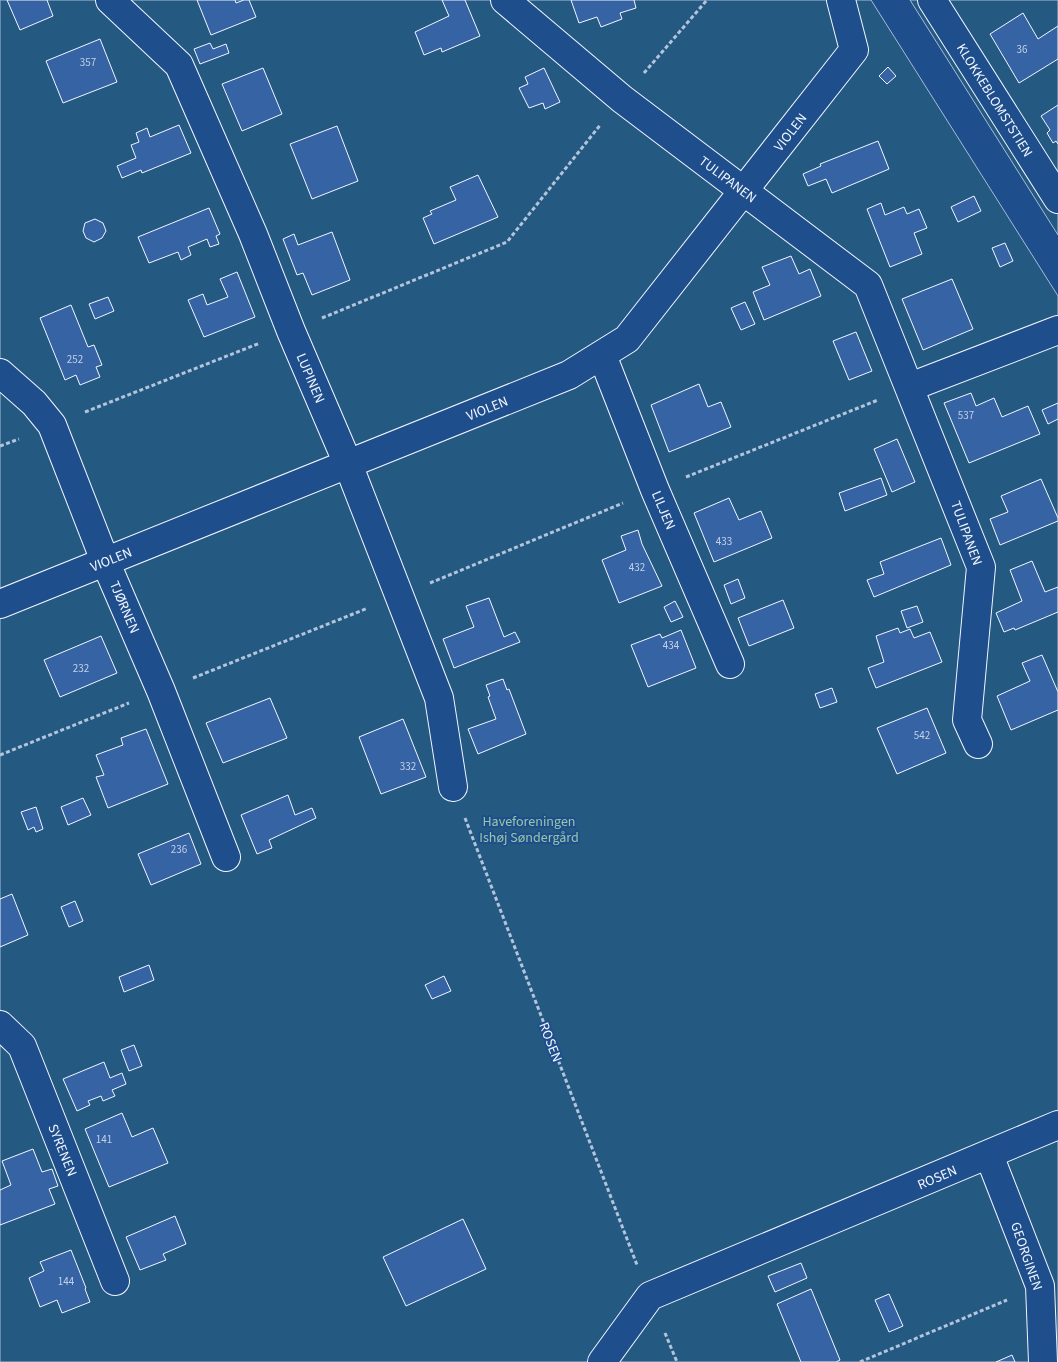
<svg xmlns="http://www.w3.org/2000/svg" width="1058" height="1362" font-family="'Source Sans 3',sans-serif">
<style>
.green{fill:#245a82;stroke:#a8bbd7}
.building{fill:#3563a3;stroke:#f2f6ff}
.lines{fill:none;stroke-linecap:round;stroke-linejoin:round}
.minor-casing{stroke:#f2f6ff;stroke-width:30}
.path{stroke:#b3c4dc;stroke-width:3;stroke-dasharray:4 2.5;stroke-linecap:butt}
.minor{stroke:#1f4e8c;stroke-width:28}
.labels{text-anchor:middle;stroke-width:4;stroke-linejoin:round;paint-order:stroke}
.number-label{font-size:11px;fill:#c3d1e8}
.street-label{font-size:14px;fill:#f2f6ff;stroke:#1f4e8c}
.park-label{font-size:14px;fill:#97c8a6;stroke:#1f4e8c}
</style>
<rect width="100%" height="100%" fill="#1f4e8c"/>
<g class="green">
<path d="M 0,0 L 871,0 L 1058,296 L 1058,1362 L 0,1362 Z"/>
<path d="M 910,0 L 1058,0 L 1058,235 Z"/>
</g>
<g class="building">
<path d="M 7,0 L 47,0 L 53,16 L 20,30 Z"/>
<path d="M 197,0 L 235,0 L 236,3 L 244,0 L 249,0 L 256,17 L 211,35 Z"/>
<path d="M 442,0 L 465,0 L 480,36 L 442,52 L 441,48 L 424,55 L 415,32 L 449,16 Z"/>
<path d="M 571,0 L 634,0 L 636,8 L 620,13 L 622,19 L 601,27 L 597,17 L 579,23 Z"/>
<path d="M 1023,13 L 1038,39 L 1058,26 L 1058,59 L 1019,83 L 990,34 Z"/>
<path d="M 100,39 L 117,82 L 63,103 L 46,61 Z"/>
<path d="M 210,43 L 213,49 L 226,44 L 229,53 L 200,64 L 194,49 Z"/>
<path d="M 888,67 L 896,76 L 887,84 L 879,76 Z"/>
<path d="M 263,68 L 282,114 L 242,131 L 222,84 Z"/>
<path d="M 544,68 L 560,102 L 545,109 L 543,103 L 529,108 L 519,88 L 528,84 L 525,77 Z"/>
<path d="M 1058,105 L 1058,144 L 1056,141 L 1053,143 L 1047,133 L 1050,130 L 1041,116 Z"/>
<path d="M 179,125 L 191,153 L 142,173 L 141,170 L 122,178 L 117,166 L 136,158 L 131,145 L 139,142 L 136,133 L 147,128 L 150,137 Z"/>
<path d="M 337,126 L 358,181 L 312,199 L 290,144 Z"/>
<path d="M 878,141 L 889,169 L 832,193 L 826,179 L 808,186 L 803,174 L 821,166 L 820,164 Z"/>
<path d="M 478,175 L 498,217 L 434,244 L 423,218 L 432,214 L 430,211 L 456,200 L 450,187 Z"/>
<path d="M 974,196 L 981,211 L 958,222 L 951,207 Z"/>
<path d="M 881,203 L 885,215 L 904,207 L 907,214 L 919,209 L 927,228 L 914,233 L 922,254 L 890,267 L 867,209 Z"/>
<path d="M 209,208 L 220,234 L 216,236 L 219,244 L 210,247 L 207,239 L 188,247 L 191,255 L 181,260 L 178,252 L 149,263 L 138,237 Z"/>
<path d="M 95,219 L 103,223 L 106,231 L 102,238 L 94,242 L 86,238 L 83,231 L 85,223 Z"/>
<path d="M 332,232 L 350,280 L 312,295 L 303,273 L 297,275 L 283,239 L 294,234 L 298,245 Z"/>
<path d="M 1005,243 L 1013,261 L 1000,267 L 992,248 Z"/>
<path d="M 791,256 L 799,274 L 810,269 L 821,296 L 764,320 L 753,292 L 770,285 L 762,267 Z"/>
<path d="M 237,272 L 255,317 L 204,337 L 188,300 L 203,294 L 207,305 L 228,297 L 220,279 Z"/>
<path d="M 952,279 L 973,329 L 923,350 L 902,299 Z"/>
<path d="M 108,297 L 114,311 L 95,319 L 89,304 Z"/>
<path d="M 745,302 L 755,324 L 741,330 L 731,308 Z"/>
<path d="M 71,305 L 88,347 L 94,345 L 102,365 L 96,367 L 100,377 L 80,385 L 76,375 L 65,380 L 40,318 Z"/>
<path d="M 856,332 L 872,371 L 849,380 L 833,341 Z"/>
<path d="M 699,384 L 708,407 L 721,402 L 731,427 L 669,452 L 651,405 Z"/>
<path d="M 971,393 L 976,406 L 994,398 L 1002,417 L 1028,406 L 1040,434 L 969,463 L 944,403 Z"/>
<path d="M 1058,403 L 1058,419 L 1048,424 L 1042,410 Z"/>
<path d="M 897,439 L 915,482 L 892,492 L 874,449 Z"/>
<path d="M 881,478 L 887,495 L 845,511 L 839,493 Z"/>
<path d="M 1041,479 L 1058,518 L 1058,521 L 1000,545 L 990,519 L 1008,512 L 1001,496 Z"/>
<path d="M 729,498 L 739,520 L 761,511 L 772,538 L 714,562 L 694,513 Z"/>
<path d="M 638,530 L 642,544 L 662,586 L 619,603 L 602,560 L 626,550 L 621,536 Z"/>
<path d="M 941,538 L 951,565 L 874,597 L 867,580 L 884,574 L 880,562 Z"/>
<path d="M 1032,561 L 1045,592 L 1058,587 L 1058,612 L 1015,630 L 1014,628 L 1004,632 L 996,613 L 1022,601 L 1010,570 Z"/>
<path d="M 738,579 L 745,598 L 731,604 L 724,585 Z"/>
<path d="M 489,598 L 504,637 L 515,632 L 520,642 L 454,668 L 443,639 L 474,627 L 466,606 Z"/>
<path d="M 783,600 L 794,628 L 749,646 L 738,618 Z"/>
<path d="M 675,601 L 683,617 L 671,622 L 664,607 Z"/>
<path d="M 917,606 L 923,622 L 907,628 L 901,611 Z"/>
<path d="M 898,628 L 900,633 L 910,629 L 914,638 L 930,632 L 942,662 L 876,688 L 868,668 L 884,662 L 876,636 Z"/>
<path d="M 681,630 L 696,668 L 648,687 L 631,645 L 660,634 L 662,638 Z"/>
<path d="M 101,636 L 117,673 L 60,697 L 44,660 Z"/>
<path d="M 1042,655 L 1058,692 L 1058,710 L 1011,730 L 997,696 L 1030,681 L 1022,663 Z"/>
<path d="M 503,679 L 507,690 L 509,689 L 526,734 L 478,754 L 468,729 L 496,719 L 488,697 L 490,696 L 486,685 Z"/>
<path d="M 832,688 L 837,702 L 820,708 L 815,694 Z"/>
<path d="M 270,698 L 287,738 L 223,763 L 206,723 Z"/>
<path d="M 927,708 L 946,753 L 897,774 L 877,728 Z"/>
<path d="M 403,719 L 426,777 L 381,794 L 359,737 Z"/>
<path d="M 146,729 L 168,784 L 108,808 L 96,777 L 104,775 L 96,755 L 123,745 L 121,738 Z"/>
<path d="M 288,795 L 295,815 L 312,808 L 316,818 L 269,840 L 272,848 L 257,854 L 241,815 Z"/>
<path d="M 83,798 L 91,815 L 68,825 L 61,807 Z"/>
<path d="M 36,807 L 43,829 L 36,832 L 34,827 L 28,830 L 21,812 Z"/>
<path d="M 189,833 L 201,864 L 151,885 L 138,854 Z"/>
<path d="M 12,894 L 28,935 L 0,947 L 0,899 Z"/>
<path d="M 75,901 L 83,921 L 69,927 L 61,907 Z"/>
<path d="M 149,965 L 154,980 L 124,992 L 119,977 Z"/>
<path d="M 444,976 L 451,991 L 432,999 L 425,985 Z"/>
<path d="M 134,1045 L 142,1066 L 129,1071 L 121,1050 Z"/>
<path d="M 104,1062 L 110,1078 L 122,1073 L 126,1084 L 112,1090 L 115,1096 L 103,1101 L 101,1096 L 88,1101 L 90,1105 L 77,1111 L 63,1079 Z"/>
<path d="M 122,1113 L 132,1137 L 153,1128 L 168,1163 L 109,1187 L 85,1129 Z"/>
<path d="M 33,1149 L 42,1172 L 52,1169 L 58,1186 L 49,1189 L 55,1204 L 0,1225 L 0,1190 L 11,1185 L 2,1161 Z"/>
<path d="M 175,1216 L 186,1244 L 163,1254 L 166,1260 L 140,1270 L 126,1237 Z"/>
<path d="M 463,1219 L 486,1269 L 406,1306 L 383,1257 Z"/>
<path d="M 71,1250 L 86,1288 L 85,1289 L 90,1302 L 62,1313 L 57,1300 L 40,1307 L 29,1278 L 44,1271 L 40,1262 Z"/>
<path d="M 801,1263 L 807,1278 L 775,1292 L 768,1276 Z"/>
<path d="M 811,1289 L 840,1360 L 836,1362 L 801,1362 L 777,1304 Z"/>
<path d="M 889,1294 L 903,1326 L 889,1332 L 875,1300 Z"/>
<path d="M 1012,1355 L 1015,1362 L 996,1362 Z"/>
</g>
<g class="lines">
<g class="minor-casing">
<g id="minor">
<path d="M 110,0 L 179,65 L 253,234 L 291,331 L 348,464 L 439,698 L 453,787"/>
<path d="M 505,0 L 622,99 L 868,285 L 981,567 L 967,720 L 978,744"/>
<path d="M 932,0 L 1058,199"/>
<path d="M 602,355 L 655,490 L 730,664"/>
<path d="M 0,373 L 34,403 L 52,425 L 105,561 L 161,691 L 226,857"/>
<path d="M 910,387 L 1058,330"/>
<path d="M 0,604 L 569,375 L 627,339 L 854,50 L 841,0"/>
<path d="M 0,1025 L 22,1046 L 115,1281"/>
<path d="M 989,1155 L 1040,1286 L 1043,1362"/>
<path d="M 602,1362 L 650,1296 L 1058,1125"/>
</g>
</g>
<g class="path">
<path d="M 644,73 L 707,0"/>
<path d="M 322,318 L 507,242 L 601,124"/>
<path d="M 85,412 L 260,343"/>
<path d="M 0,446 L 19,439"/>
<path d="M 686,477 L 878,400"/>
<path d="M 430,583 L 623,503"/>
<path d="M 193,678 L 368,608"/>
<path d="M 0,755 L 129,703"/>
<path d="M 465,818 L 637,1265"/>
<path d="M 665,1333 L 677,1362"/>
<path d="M 860,1362 L 1007,1300"/>
</g>
<use href="#minor" class="minor"/>
</g>
<g class="labels">
<g class="number-label">
<text x="1022" y="53">36</text>
<text x="88" y="66">357</text>
<text x="75" y="363">252</text>
<text x="966" y="419">537</text>
<text x="724" y="545">433</text>
<text x="637" y="571">432</text>
<text x="671" y="649">434</text>
<text x="81" y="672">232</text>
<text x="922" y="739">542</text>
<text x="408" y="770">332</text>
<text x="179" y="853">236</text>
<text x="104" y="1143">141</text>
<text x="66" y="1285">144</text>
</g>
<g class="street-label">
<text transform="translate(995 100) rotate(58)" y="5">KLOKKEBLOMSTSTIEN</text>
<text transform="translate(790 132) rotate(-52)" y="5">VIOLEN</text>
<text transform="translate(728 179) rotate(37)" y="5">TULIPANEN</text>
<text transform="translate(311 378) rotate(67)" y="5">LUPINEN</text>
<text transform="translate(487 408) rotate(-22)" y="5">VIOLEN</text>
<text transform="translate(664 510) rotate(67)" y="5">LILJEN</text>
<text transform="translate(967 533) rotate(70)" y="5">TULIPANEN</text>
<text transform="translate(111 559) rotate(-22)" y="5">VIOLEN</text>
<text transform="translate(125 607) rotate(67)" y="5">TJØRNEN</text>
<text transform="translate(551 1042) rotate(69)" y="5">ROSEN</text>
<text transform="translate(63 1150) rotate(68)" y="5">SYRENEN</text>
<text transform="translate(937 1177) rotate(-23)" y="5">ROSEN</text>
<text transform="translate(1027 1256) rotate(71)" y="5">GEORGINEN</text>
</g>
<g class="park-label">
<text x="529" y="826">Haveforeningen<tspan x="529" dy="16">Ishøj Søndergård</tspan></text>
</g>
</g>
</svg>
